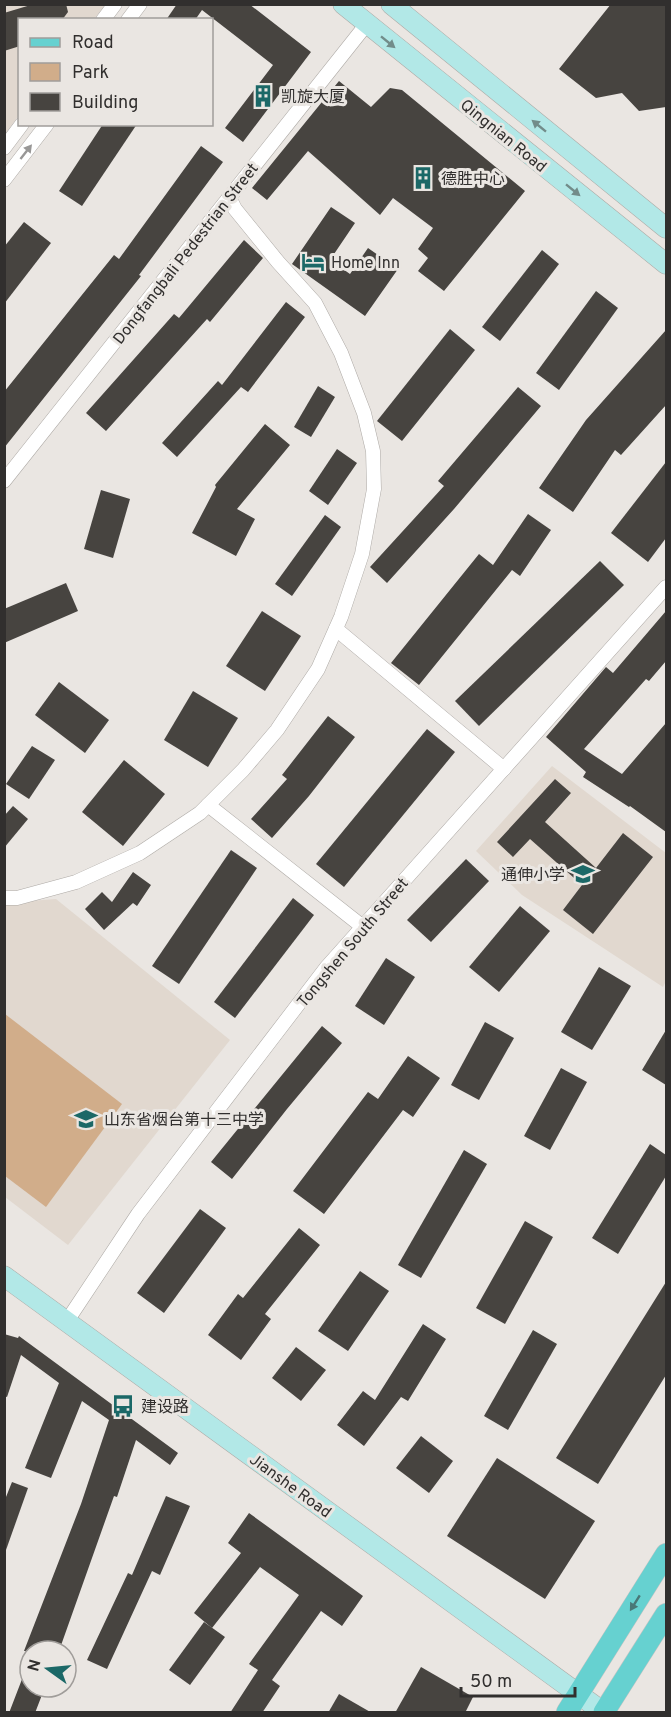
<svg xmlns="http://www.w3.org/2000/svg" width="671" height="1717" font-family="Overpass,'Noto Sans SC',sans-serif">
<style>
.built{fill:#e1d8cf}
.green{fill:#d1ad8a}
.building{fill:#474440}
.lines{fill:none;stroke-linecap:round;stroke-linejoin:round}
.street-casing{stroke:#aeaaa6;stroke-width:15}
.secondary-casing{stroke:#aeaaa6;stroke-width:21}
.primary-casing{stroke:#c5c5c4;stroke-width:22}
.street{stroke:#fff;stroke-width:14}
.secondary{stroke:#b2e8e7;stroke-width:20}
.primary{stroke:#66d1d0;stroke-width:21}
.oneway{fill:#728c8a}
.oneway2{fill:#989796}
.oneway3{fill:#497877}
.labels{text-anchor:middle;stroke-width:6;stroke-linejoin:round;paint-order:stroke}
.poi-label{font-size:16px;fill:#312f2e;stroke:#eae6e2;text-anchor:start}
.street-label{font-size:16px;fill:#312f2e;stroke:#eae6e2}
</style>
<rect width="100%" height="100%" fill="#eae6e2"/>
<g class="built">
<path d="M 5,5 L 105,5 L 94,19 L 20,20 L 19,115 L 5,134 Z"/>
<path d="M 552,766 L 666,853 L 666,981 L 663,987 L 522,895 L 476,851 Z"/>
<path d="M 56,899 L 230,1040 L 68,1245 L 5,1197 L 4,903 Z"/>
</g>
<path class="green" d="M 5,1014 L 122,1104 L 46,1207 L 5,1176 Z"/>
<g class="building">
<path d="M 34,4 L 66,4 L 68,12 L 62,20 L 20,20 L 20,46 L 4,51 L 4,13 Z"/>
<path d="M 177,4 L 249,4 L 311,52 L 243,142 L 225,128 L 273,65 L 202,10 L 195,20 L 166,20 Z"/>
<path d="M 611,4 L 666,4 L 666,107 L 639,111 L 622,93 L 596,98 L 559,69 Z"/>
<path d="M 339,81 L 371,107 L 390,88 L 402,90 L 525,191 L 444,291 L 418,271 L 428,258 L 418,249 L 433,228 L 393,198 L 380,215 L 308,151 L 267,200 L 252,188 Z"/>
<path d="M 103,124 L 137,124 L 82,206 L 59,191 Z"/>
<path d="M 201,146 L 223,162 L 139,275 L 141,276 L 4,448 L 4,392 L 114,255 L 119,259 Z"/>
<path d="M 331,207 L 355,223 L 330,260 L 350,274 L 368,248 L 398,269 L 365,316 L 292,264 Z"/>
<path d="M 24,222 L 51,243 L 4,304 L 4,247 Z"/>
<path d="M 244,240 L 263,258 L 210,322 L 207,319 L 106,431 L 86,413 L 174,314 L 179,318 Z"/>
<path d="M 542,250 L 559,264 L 500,341 L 482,327 Z"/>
<path d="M 596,291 L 618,308 L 559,390 L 536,373 Z"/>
<path d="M 286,302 L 305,317 L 248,392 L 241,387 L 177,457 L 162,443 L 218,381 L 222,385 Z"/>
<path d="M 450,329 L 475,350 L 402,441 L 377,421 Z"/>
<path d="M 666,330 L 666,405 L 621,455 L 615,450 L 573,512 L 539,488 L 586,420 Z"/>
<path d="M 318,386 L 335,397 L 311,437 L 294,427 Z"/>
<path d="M 518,387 L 541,406 L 454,509 L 387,583 L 370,567 L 444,486 L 438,481 Z"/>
<path d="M 265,424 L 290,445 L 237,509 L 255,519 L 236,556 L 192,533 L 216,487 L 215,485 Z"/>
<path d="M 337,449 L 357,463 L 328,505 L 309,491 Z"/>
<path d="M 666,462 L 666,538 L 648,562 L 611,533 Z"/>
<path d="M 101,490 L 130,499 L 113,558 L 84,549 Z"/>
<path d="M 528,514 L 551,530 L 520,576 L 512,570 L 419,685 L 391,663 L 479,554 L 493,565 Z"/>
<path d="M 325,515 L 341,527 L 292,596 L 275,584 Z"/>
<path d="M 600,561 L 624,585 L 479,726 L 455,701 Z"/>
<path d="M 66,583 L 78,611 L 4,643 L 4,609 Z"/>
<path d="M 262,611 L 301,636 L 265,691 L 226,666 Z"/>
<path d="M 666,611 L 666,661 L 649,681 L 646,679 L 584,749 L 622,774 L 666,723 L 666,832 L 630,806 L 629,807 L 583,777 L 586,772 L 546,737 L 606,667 L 613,673 Z"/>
<path d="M 59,682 L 109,720 L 85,753 L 35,715 Z"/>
<path d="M 193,691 L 238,718 L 208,767 L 164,740 Z"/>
<path d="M 328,716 L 355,737 L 309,796 L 272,838 L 251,819 L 287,779 L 282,775 Z"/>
<path d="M 427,729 L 455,752 L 344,887 L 316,864 Z"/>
<path d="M 32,746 L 55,760 L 29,799 L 6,784 Z"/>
<path d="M 124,760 L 165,794 L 123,846 L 82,812 Z"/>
<path d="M 555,779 L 571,793 L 545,822 L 596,868 L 623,833 L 653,857 L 593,934 L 563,910 L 582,885 L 530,839 L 513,857 L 497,842 Z"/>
<path d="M 13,806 L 28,819 L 4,848 L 4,816 Z"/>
<path d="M 231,850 L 257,868 L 179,984 L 152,966 Z"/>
<path d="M 466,859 L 489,881 L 431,942 L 407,920 Z"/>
<path d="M 133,872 L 151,885 L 137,906 L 133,903 L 104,930 L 85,909 L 102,892 L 112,902 Z"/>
<path d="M 293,898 L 314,915 L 235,1018 L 214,1002 Z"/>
<path d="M 520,906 L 550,931 L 499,992 L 469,967 Z"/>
<path d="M 386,958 L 415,977 L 384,1025 L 355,1006 Z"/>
<path d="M 599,967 L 631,986 L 592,1050 L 561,1032 Z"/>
<path d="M 485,1022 L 514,1038 L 479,1100 L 451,1085 Z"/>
<path d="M 322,1026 L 342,1043 L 287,1109 L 232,1179 L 211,1162 Z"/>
<path d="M 666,1030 L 666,1085 L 642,1070 Z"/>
<path d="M 408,1056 L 440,1078 L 413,1117 L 403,1110 L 324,1214 L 293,1191 L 368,1092 L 378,1099 Z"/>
<path d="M 561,1068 L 587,1082 L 550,1150 L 524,1136 Z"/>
<path d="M 650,1144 L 666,1155 L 666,1176 L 618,1254 L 592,1238 Z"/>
<path d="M 464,1150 L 487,1164 L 421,1278 L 398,1265 Z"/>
<path d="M 200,1209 L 226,1228 L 164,1313 L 137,1293 Z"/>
<path d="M 525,1221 L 553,1237 L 505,1324 L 476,1308 Z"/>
<path d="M 299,1228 L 320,1245 L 265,1314 L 271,1319 L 241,1360 L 208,1335 L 238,1294 L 243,1298 Z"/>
<path d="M 360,1271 L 389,1291 L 348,1351 L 318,1331 Z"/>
<path d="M 666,1282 L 666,1375 L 598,1484 L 556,1458 Z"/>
<path d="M 423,1324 L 446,1339 L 408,1401 L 401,1397 L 364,1446 L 337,1425 L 363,1391 L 375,1400 Z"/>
<path d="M 533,1330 L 557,1344 L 508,1430 L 484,1416 Z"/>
<path d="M 4,1334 L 18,1338 L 19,1336 L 178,1453 L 170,1465 L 136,1440 L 117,1497 L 114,1496 L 59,1651 L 24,1651 L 81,1504 L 109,1420 L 82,1401 L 51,1478 L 25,1468 L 59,1383 L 21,1355 L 7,1397 L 4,1396 Z"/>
<path d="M 296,1347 L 326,1370 L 301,1401 L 272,1378 Z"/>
<path d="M 421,1436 L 453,1461 L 429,1493 L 396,1468 Z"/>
<path d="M 497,1458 L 595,1521 L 545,1599 L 447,1536 Z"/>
<path d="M 12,1482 L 28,1488 L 6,1550 L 4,1549 L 4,1502 Z"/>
<path d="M 166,1496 L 190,1506 L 160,1575 L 152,1571 L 107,1669 L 87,1660 L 128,1573 L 132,1575 Z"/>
<path d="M 249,1513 L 363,1596 L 342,1626 L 321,1611 L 272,1680 L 280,1686 L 262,1713 L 230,1713 L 258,1670 L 249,1664 L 299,1595 L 260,1567 L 212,1628 L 194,1613 L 241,1553 L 228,1543 Z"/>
<path d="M 204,1622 L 225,1637 L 190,1685 L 169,1670 Z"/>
<path d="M 29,1661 L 30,1687 L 45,1687 L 35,1713 L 9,1713 Z"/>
<path d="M 421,1667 L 473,1697 L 465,1713 L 395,1713 Z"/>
<path d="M 339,1694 L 372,1713 L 328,1713 Z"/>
</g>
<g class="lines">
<g class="street-casing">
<g id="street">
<path d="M 103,20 L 115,4"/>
<path d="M 128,20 L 140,4"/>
<path d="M 4,148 L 22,124"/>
<path d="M 4,180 L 47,124"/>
<path d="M 4,481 L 366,25"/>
<path d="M 336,629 L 504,769"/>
<path d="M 208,805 L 363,927"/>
<path d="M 4,898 L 17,898 L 76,882 L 140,853 L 200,813 L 243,770 L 277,730 L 318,669 L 341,617 L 362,554 L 374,489 L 373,451 L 364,413 L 341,353 L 315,303 L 278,262 L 235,209 L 229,197"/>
<path d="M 67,1321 L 138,1214 L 326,968 L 666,587"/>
</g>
</g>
<g class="secondary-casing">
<g id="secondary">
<path d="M 343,4 L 666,264"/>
<path d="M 391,4 L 666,228"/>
<path d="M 4,1276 L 603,1712"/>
</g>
</g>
<g class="primary-casing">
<g id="primary">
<path d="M 567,1712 L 666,1554"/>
<path d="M 604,1712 L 666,1614"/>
</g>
</g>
<use href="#street" class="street"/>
<use href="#secondary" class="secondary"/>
<use href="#primary" class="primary"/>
</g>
<defs><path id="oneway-solid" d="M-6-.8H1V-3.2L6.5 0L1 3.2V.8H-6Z" transform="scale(1.5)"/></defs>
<g class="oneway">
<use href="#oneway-solid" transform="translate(388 42) rotate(39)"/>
<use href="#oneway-solid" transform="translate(539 126) rotate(-141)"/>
<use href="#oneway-solid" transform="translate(573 190) rotate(39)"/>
</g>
<use class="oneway2" href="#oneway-solid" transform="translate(26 152) rotate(-52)"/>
<use class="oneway3" href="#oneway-solid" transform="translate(635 1603) rotate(122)"/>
<defs>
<g id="building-bare" transform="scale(1.8)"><path d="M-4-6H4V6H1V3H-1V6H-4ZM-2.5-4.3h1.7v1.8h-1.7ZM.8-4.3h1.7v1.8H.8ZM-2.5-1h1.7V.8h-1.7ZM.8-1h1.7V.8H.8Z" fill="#1b6867" stroke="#eae6e2" stroke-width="2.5" paint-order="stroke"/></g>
<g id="hotel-bare" transform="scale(1.8)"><path d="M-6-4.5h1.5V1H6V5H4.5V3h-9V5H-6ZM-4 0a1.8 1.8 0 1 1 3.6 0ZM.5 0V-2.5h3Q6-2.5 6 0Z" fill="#1b6867" stroke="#eae6e2" stroke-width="2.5" paint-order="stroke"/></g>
<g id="school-bare" transform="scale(1.8)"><path d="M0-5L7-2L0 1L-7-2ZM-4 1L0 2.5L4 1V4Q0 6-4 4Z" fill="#1b6867" stroke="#eae6e2" stroke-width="2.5" paint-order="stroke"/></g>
<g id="bus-bare" transform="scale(1.8)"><path d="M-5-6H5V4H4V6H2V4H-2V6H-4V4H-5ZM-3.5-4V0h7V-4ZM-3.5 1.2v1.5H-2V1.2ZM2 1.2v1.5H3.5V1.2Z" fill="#1b6867" stroke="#eae6e2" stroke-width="2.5" paint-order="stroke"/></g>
</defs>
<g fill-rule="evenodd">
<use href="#building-bare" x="263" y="96"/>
<use href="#building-bare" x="423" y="178"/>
<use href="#hotel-bare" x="313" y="262"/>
<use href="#school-bare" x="583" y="874"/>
<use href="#school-bare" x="86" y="1119"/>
<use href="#bus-bare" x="123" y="1406"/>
</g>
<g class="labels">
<g class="poi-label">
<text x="281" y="102">凯旋大厦</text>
<text x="441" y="184">德胜中心</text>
<text x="331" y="268">Home Inn</text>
<text x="565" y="880" text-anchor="end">通伸小学</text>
<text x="104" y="1125">山东省烟台第十三中学</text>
<text x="141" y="1412">建设路</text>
</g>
<g class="street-label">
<text transform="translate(504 135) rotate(39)" y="6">Qingnian Road</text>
<text transform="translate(185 253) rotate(-52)" y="6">Dongfangbali Pedestrian Street</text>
<text transform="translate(352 942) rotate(-50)" y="6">Tongshen South Street</text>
<text transform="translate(291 1485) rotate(36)" y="6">Jianshe Road</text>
</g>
</g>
<rect width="671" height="1717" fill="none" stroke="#312f2e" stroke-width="12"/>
<rect x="18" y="18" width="195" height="108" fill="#eae6e2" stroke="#a09d9a" stroke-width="1.5"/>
<rect x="30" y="38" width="30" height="9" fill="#66d1d0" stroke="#a09d9a" stroke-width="1.5"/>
<text x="72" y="48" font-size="18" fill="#312f2e">Road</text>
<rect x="30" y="63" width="30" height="18" fill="#d1ad8a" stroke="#a09d9a" stroke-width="1.5"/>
<text x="72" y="78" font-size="18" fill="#312f2e">Park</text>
<rect x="30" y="93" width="30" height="18" fill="#474440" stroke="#a09d9a" stroke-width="1.5"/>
<text x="72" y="108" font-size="18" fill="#312f2e">Building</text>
<g transform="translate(48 1669) rotate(285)"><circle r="28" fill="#eae6e2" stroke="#a09d9a" stroke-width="1.5"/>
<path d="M0-4.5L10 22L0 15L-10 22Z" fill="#1b6867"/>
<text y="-9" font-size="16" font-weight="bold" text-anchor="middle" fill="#312f2e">N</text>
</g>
<path d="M461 1687v9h114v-9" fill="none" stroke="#312f2e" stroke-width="3"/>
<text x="470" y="1687" font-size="18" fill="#312f2e" stroke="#eae6e2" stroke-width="4.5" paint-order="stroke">50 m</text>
</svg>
